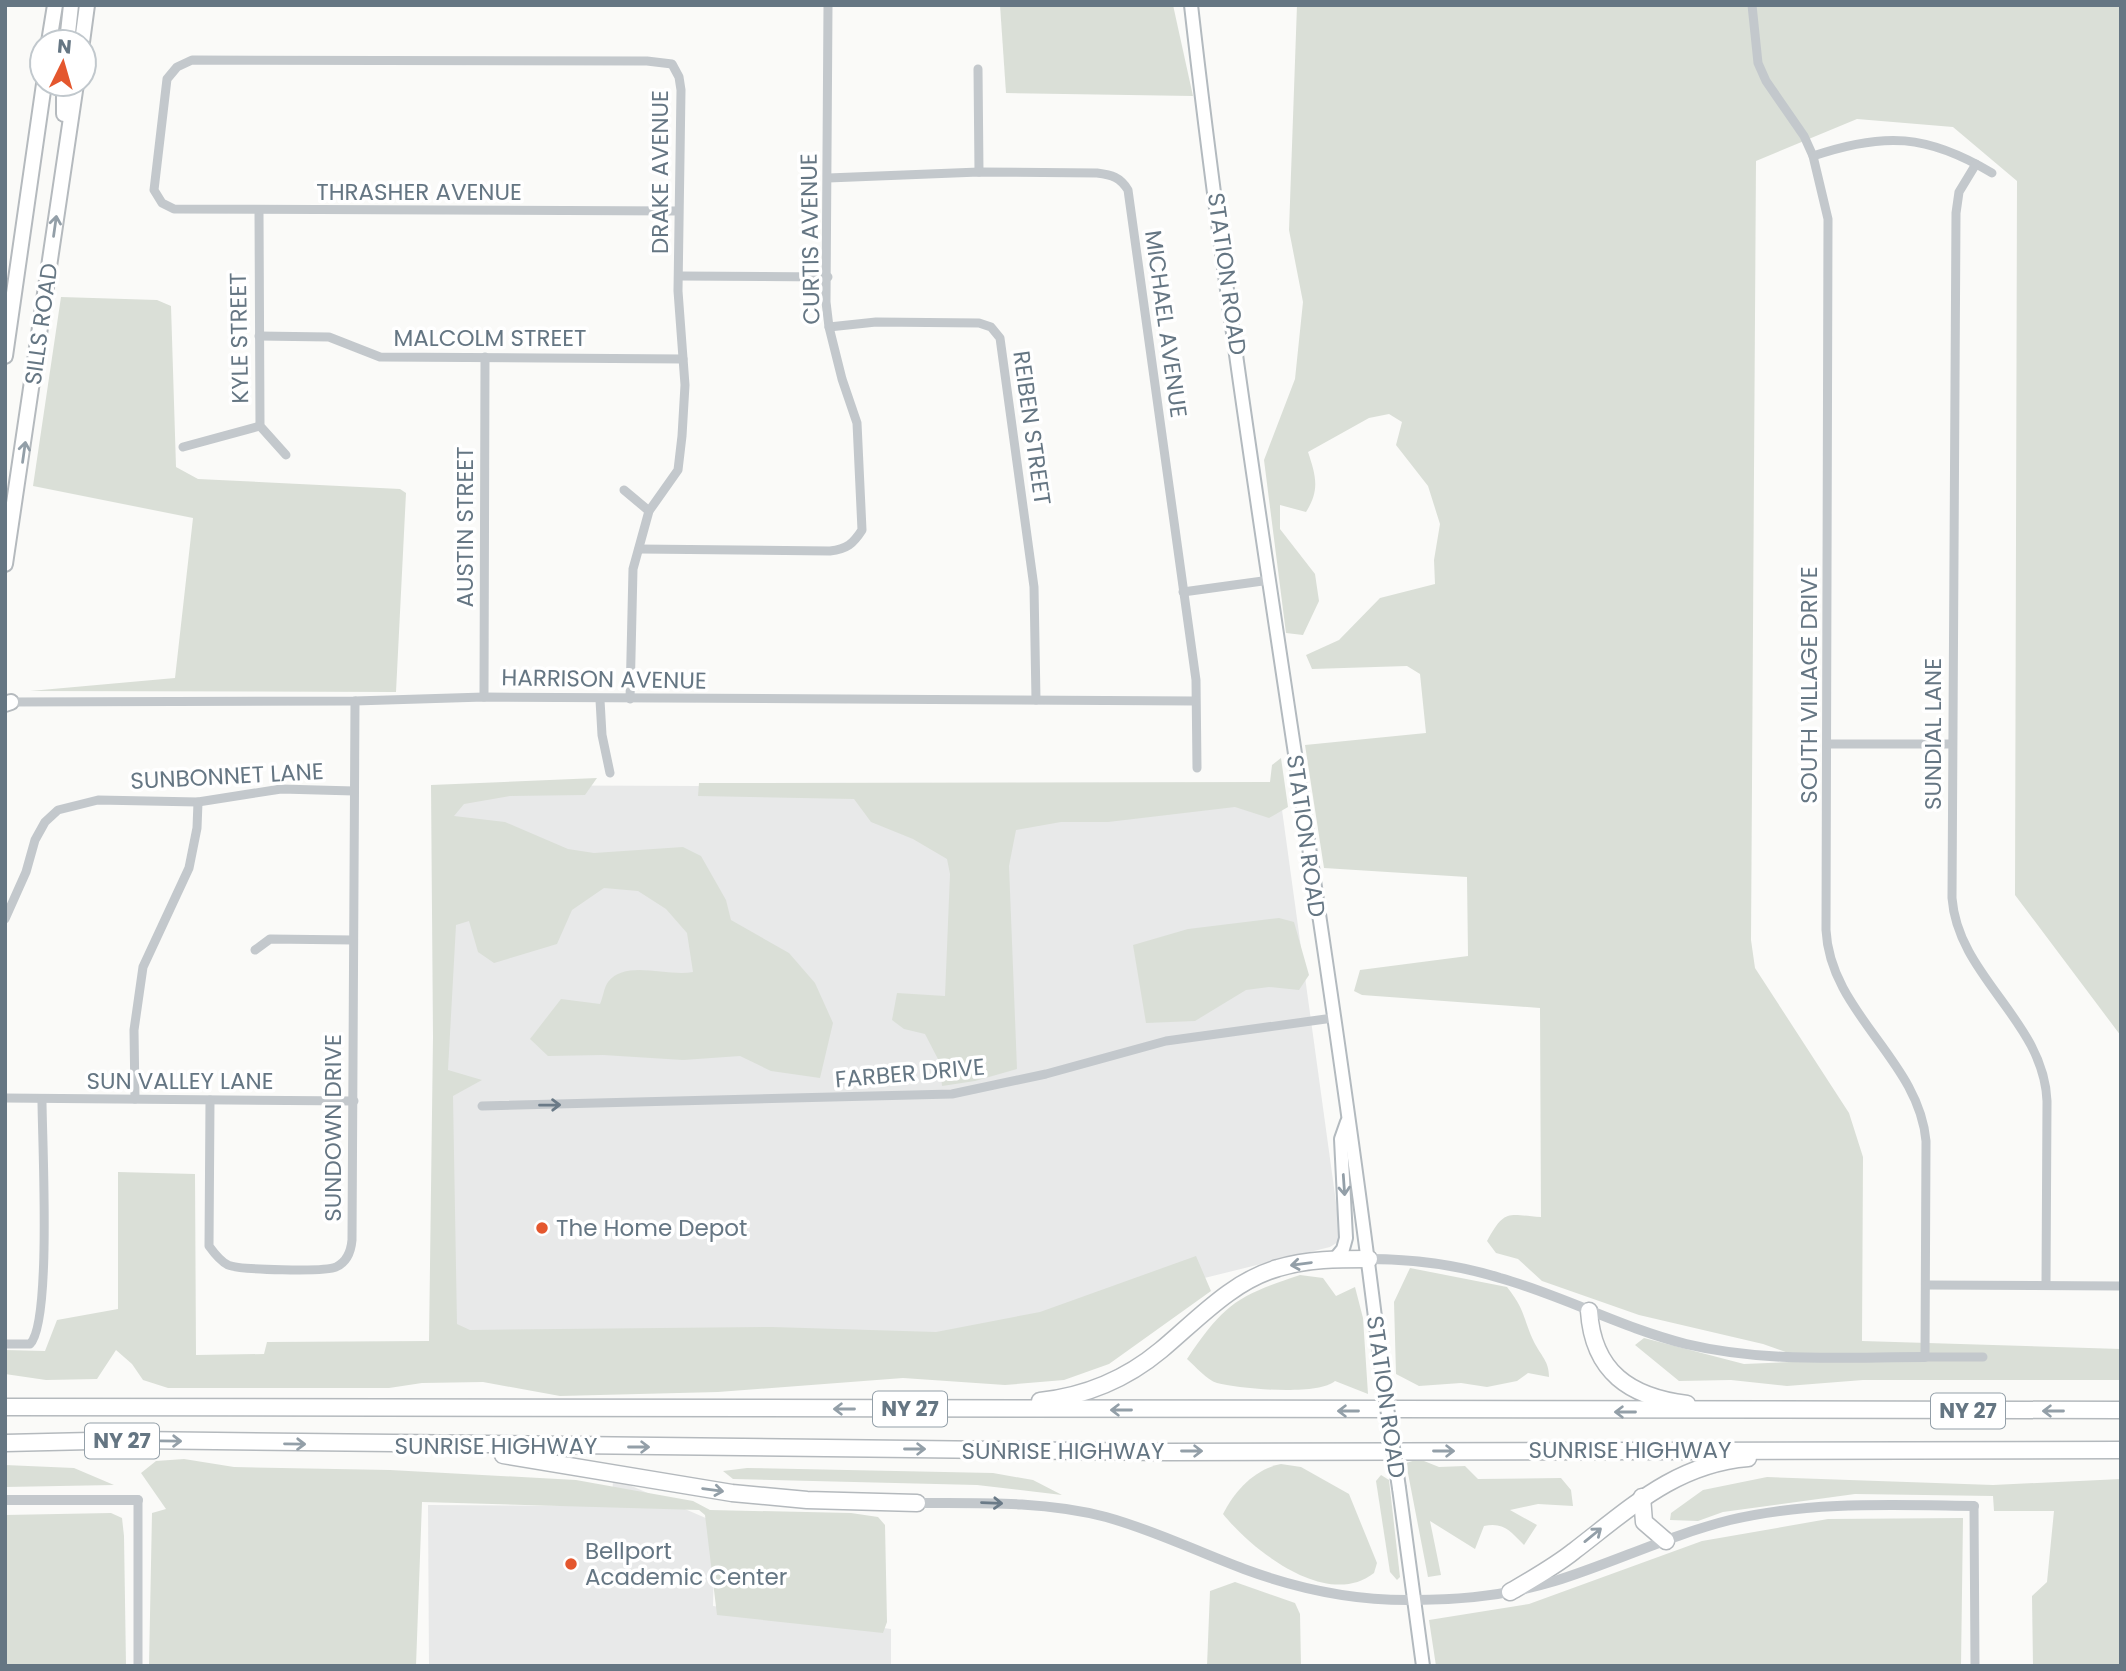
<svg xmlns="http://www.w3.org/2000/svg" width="2126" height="1671" font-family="Poppins,sans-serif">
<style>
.built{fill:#e8e9e9}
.green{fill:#dadfd7}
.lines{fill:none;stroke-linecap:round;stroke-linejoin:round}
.secondary-casing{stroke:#b3babf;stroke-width:16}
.primary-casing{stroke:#b5babe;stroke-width:18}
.motorway-casing{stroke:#b4b9bd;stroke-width:19}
.minor{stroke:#c3c8cc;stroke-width:9}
.tertiary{stroke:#c3c8cc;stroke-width:10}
.secondary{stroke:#fff;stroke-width:12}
.primary{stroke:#fff;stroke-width:14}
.motorway{stroke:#fff;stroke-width:16}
.secondary-bridge-casing{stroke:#b3babf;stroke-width:16;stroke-linecap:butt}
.secondary-bridge{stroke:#fff;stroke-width:12}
.oneway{stroke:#939fa8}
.oneway2{stroke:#6a7a87}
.poi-dot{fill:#e4572e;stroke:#fff;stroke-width:2.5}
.labels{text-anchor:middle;stroke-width:7;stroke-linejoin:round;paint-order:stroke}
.shield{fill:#fff;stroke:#939fa8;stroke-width:2}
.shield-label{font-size:21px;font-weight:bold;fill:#657683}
.street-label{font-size:23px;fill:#657683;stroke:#fff}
.poi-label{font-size:23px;fill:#657683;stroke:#fff;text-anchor:start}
</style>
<rect width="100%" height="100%" fill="#fafaf8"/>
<g class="built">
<path d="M 438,785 L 1279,788 L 1339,1224 L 1338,1242 L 1330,1247 L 937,1344 L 450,1336 Z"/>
<path d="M 613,1478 L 715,1522 L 713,1606 L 891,1629 L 891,1666 L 429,1666 L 428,1505 L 612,1506 Z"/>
</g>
<g class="green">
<path d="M 1000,5 L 1173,5 L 1193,96 L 1006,93 Z"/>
<path d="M 1297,5 L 2121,5 L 2121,1036 L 2015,895 L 2017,181 L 1953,127 L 1857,119 L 1756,161 L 1751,940 L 1755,968 L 1849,1113 L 1863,1157 L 1862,1341 L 2121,1349 L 2121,1380 L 1863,1380 L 1787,1386 L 1731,1380 L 1679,1381 L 1635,1345 L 1644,1338 L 1744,1364 L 1811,1361 L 1763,1344 L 1639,1315 L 1542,1281 L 1518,1259 L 1496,1253 L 1487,1241 C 1505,1208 1508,1215 1541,1217 L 1540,1008 L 1362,995 L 1354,991 L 1360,970 L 1468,956 L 1467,877 L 1324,868 L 1305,745 L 1426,733 L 1420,674 L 1407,666 L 1312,669 L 1306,655 L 1339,640 L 1380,598 L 1435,584 L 1434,560 L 1440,524 L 1428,486 L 1396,445 L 1402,422 L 1389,414 L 1369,418 L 1308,452 C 1316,476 1320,490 1306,512 L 1280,505 L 1280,529 L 1315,574 L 1319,601 L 1303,635 L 1286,633 L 1264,460 L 1295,379 L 1303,302 L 1289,230 Z"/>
<path d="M 61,297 L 157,300 L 171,306 L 176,467 L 198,479 L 400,489 L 406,493 L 396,692 L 30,691 L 175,678 L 193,518 L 33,486 Z"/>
<path d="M 1281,758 L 1288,807 L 1269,818 L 1235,807 L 1108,822 L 1061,822 L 1016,830 L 1009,866 L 1017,1069 L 975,1081 L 942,1086 L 940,1063 L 925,1034 L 904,1029 L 892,1020 L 897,993 L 945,996 L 950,874 L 947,859 L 913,839 L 871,822 L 854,799 L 698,796 L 699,783 L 1270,782 L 1272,765 Z"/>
<path d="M 597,778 L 585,795 L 510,796 L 464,804 L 454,816 L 505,822 L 568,849 L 594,853 L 683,847 L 701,856 L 726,900 L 731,920 L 789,953 L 815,983 L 833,1023 L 820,1078 L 771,1071 L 740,1056 L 683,1060 L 603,1055 L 548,1056 L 530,1039 L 561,999 L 600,1004 C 603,998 604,987 608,982 C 626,959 666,977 693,972 L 687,933 L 666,909 L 638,891 L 604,888 L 572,910 L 557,944 L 494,963 L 478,952 L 469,921 L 456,925 L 448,1070 L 482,1080 L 453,1096 L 457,1324 L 470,1330 L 772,1327 L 936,1332 L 1040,1312 L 1196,1256 L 1211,1291 L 1109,1364 L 1064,1380 L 1005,1385 L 903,1378 L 718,1392 L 560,1396 L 483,1382 L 422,1383 L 389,1388 L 168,1388 L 143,1380 L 132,1364 L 116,1350 L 97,1379 L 46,1380 L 5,1374 L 5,1350 L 45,1351 L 57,1320 L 118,1309 L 118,1172 L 195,1174 L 196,1355 L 264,1354 L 267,1342 L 429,1341 L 433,1037 L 431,785 Z"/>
<path d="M 1279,918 L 1294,922 L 1309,975 L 1299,990 L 1269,987 L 1246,990 L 1195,1021 L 1146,1023 L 1133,945 L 1188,929 Z"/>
<path d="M 1410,1268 L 1507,1287 C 1526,1311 1523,1319 1534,1342 C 1541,1356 1549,1361 1549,1377 L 1528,1373 L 1517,1381 L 1487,1387 L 1461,1383 L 1419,1386 L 1396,1374 L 1394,1302 Z"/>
<path d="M 1300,1275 L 1323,1278 L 1336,1296 L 1355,1287 L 1363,1318 L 1368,1394 L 1335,1381 C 1318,1396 1240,1389 1217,1383 C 1207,1380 1195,1366 1187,1359 C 1224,1304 1237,1296 1300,1275 Z"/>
<path d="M 184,1459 L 234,1467 L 390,1470 L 576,1480 L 693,1501 L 710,1510 L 851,1513 L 878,1517 L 885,1525 L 887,1622 L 883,1633 L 717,1615 L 705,1515 L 699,1510 L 422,1502 L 416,1666 L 149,1666 L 152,1513 L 166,1509 L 141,1473 L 156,1461 Z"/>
<path d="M 1419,1459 L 1439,1467 L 1465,1466 L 1478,1479 L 1561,1478 L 1571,1490 L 1573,1506 L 1538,1504 L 1510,1510 L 1537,1525 L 1524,1545 C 1510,1531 1504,1522 1484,1526 L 1475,1549 L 1430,1521 L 1441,1575 L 1428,1577 L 1406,1463 Z"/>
<path d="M 1281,1464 L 1301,1467 L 1349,1494 L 1377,1563 L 1374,1573 C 1327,1610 1252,1550 1223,1514 C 1235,1490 1255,1469 1281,1464 Z"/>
<path d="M 5,1465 L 74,1468 L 114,1485 L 5,1487 Z"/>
<path d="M 747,1468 L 993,1473 L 1033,1480 L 1062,1495 L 977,1485 L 733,1479 L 723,1471 Z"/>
<path d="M 1381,1475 L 1389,1480 L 1400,1577 L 1397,1580 L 1390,1572 L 1376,1481 Z"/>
<path d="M 1767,1477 L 1993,1485 L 2121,1479 L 2121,1666 L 2033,1666 L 2032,1596 L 2047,1582 L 2054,1511 L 1994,1511 L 1993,1496 L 1855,1494 L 1723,1512 L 1698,1521 L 1670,1520 L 1671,1513 L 1703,1490 Z"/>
<path d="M 111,1513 L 122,1518 L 124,1536 L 126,1666 L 5,1666 L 5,1515 Z"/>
<path d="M 1963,1518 L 1961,1666 L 1436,1666 L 1429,1620 L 1529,1604 L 1702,1541 L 1828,1519 Z"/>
<path d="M 1235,1582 L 1295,1603 L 1300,1614 L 1301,1666 L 1207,1666 L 1210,1591 Z"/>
</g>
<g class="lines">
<g class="secondary-casing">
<g id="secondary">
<path d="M 1191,5 C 1243,463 1327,917 1382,1374"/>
<path d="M 1334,1260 L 1343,1249 L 1346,1238 L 1341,1139 L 1347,1122"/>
<path d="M 1399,1488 L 1423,1666"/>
</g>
</g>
<g class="primary-casing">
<g id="primary">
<path d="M 49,42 L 55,5"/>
<path d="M 67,42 L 71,5"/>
<path d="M 82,42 L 87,5"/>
<path d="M 64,114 L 64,84"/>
<path d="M 5,356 L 44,84"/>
<path d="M 5,564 L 76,84"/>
<path d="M 5,704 L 11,702"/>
</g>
</g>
<g class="motorway-casing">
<g id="motorway">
<path d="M 1589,1311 C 1593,1372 1630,1397 1687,1404"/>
<path d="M 1040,1401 C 1086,1396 1125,1380 1161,1350 C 1197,1320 1232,1281 1278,1268 C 1307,1259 1339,1259 1369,1259"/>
<path d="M 5,1407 L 2121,1410"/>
<path d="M 5,1443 L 134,1440 L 1167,1452 L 2121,1450"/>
<path d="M 503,1455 L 732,1493 L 807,1500 L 917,1503"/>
<path d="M 1642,1497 L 1644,1522 L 1666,1541"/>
<path d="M 1510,1592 C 1532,1579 1554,1567 1574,1551 C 1629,1509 1675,1464 1748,1458"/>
</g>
</g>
<g class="minor">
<path d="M 1752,5 L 1758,63 L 1766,81 L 1804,136 L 1813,156 L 1828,219 L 1826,930 C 1830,1013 1919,1060 1926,1141 L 1925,1357 L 1983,1357"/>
<path d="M 978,69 L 979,172"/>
<path d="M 1813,156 C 1884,132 1927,134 1992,173"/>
<path d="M 1976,164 L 1959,192 L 1956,213 L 1952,898 C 1958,977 2044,1021 2047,1101 L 2046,1285"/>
<path d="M 828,178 L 979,172 L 1097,173 C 1112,175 1120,177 1128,190 L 1196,680 L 1197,768"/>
<path d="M 259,211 L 260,426 L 286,455"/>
<path d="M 679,276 L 828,277"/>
<path d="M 829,327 L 876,322 L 979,323 L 991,327 L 1000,338 L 1034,587 L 1036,700"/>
<path d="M 259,336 L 329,337 L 380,357 L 683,359"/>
<path d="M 183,447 L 260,426"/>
<path d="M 624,490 L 649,511"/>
<path d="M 639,549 L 830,551 C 847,549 853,544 862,530 L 857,423 L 842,379 L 829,327 L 826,302 L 828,5"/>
<path d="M 1183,592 L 1270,580"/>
<path d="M 484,697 L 485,357"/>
<path d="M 630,699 L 633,569 L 649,511 L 678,470 L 682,436 L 685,385 L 678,291 L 681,90 L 679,77 L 672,64 L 647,61 L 192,60 L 177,67 L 167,79 L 154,190 L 162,203 L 174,209 L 679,211"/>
<path d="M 600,700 L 602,735 L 610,773"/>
<path d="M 11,702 L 355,701 L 484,697 L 1195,701"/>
<path d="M 1828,744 L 1952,744"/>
<path d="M 5,919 L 26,872 L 35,840 L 45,822 L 58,810 L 98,800 L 198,802 L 281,789 L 354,791"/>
<path d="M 255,950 L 270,939 L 353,940"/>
<path d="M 5,1098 L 354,1101"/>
<path d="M 135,1099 L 134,1030 L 143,967 L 189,868 L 197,828 L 198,802"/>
<path d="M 210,1100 L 209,1246 C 214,1253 220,1261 228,1265 C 239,1270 326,1272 336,1267 C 347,1262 351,1251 352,1240 L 355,701"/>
<path d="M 482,1106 L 952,1094 L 1046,1074 L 1166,1041 L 1333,1018"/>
<path d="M 1926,1285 L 2121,1286"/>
<path d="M 5,1344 L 30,1344 C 52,1323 42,1140 42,1100"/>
<path d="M 138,1500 L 138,1666"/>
<path d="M 1974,1506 L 1975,1666"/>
</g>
<g class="tertiary">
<path d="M 1369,1259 C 1413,1259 1458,1265 1500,1278 C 1564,1296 1622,1328 1686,1344 C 1765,1363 1845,1357 1925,1357"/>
<path d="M 5,1500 L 138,1500"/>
<path d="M 917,1503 C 980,1503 1045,1501 1106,1517 C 1154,1530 1198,1552 1244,1569 C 1298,1589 1357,1601 1415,1600 C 1462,1600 1509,1595 1555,1581 C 1613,1563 1670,1535 1730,1520 C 1810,1501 1892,1505 1974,1506"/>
</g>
<use href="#secondary" class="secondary"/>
<use href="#primary" class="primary"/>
<use href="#motorway" class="motorway"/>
<g class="secondary-bridge-casing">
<path id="secondary-bridge" d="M 1382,1374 L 1399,1488"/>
</g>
<use href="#secondary-bridge" class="secondary-bridge"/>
</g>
<defs><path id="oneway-shaft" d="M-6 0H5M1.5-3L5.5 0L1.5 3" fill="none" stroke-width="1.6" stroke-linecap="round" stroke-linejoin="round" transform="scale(1.75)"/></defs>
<g class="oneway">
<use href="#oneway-shaft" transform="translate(55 226) rotate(-82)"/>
<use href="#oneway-shaft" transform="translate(24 452) rotate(-82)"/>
<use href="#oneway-shaft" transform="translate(1344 1185) rotate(86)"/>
<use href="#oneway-shaft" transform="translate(1301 1264) rotate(172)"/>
<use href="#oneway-shaft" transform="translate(844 1409) rotate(-180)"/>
<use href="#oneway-shaft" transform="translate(1121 1410) rotate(-180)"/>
<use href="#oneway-shaft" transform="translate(1348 1411) rotate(-180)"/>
<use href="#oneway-shaft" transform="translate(2053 1411) rotate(180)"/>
<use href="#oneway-shaft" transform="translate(1625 1412) rotate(-180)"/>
<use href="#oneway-shaft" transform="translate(171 1441) rotate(1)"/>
<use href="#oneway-shaft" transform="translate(295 1444) rotate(1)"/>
<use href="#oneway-shaft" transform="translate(639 1447)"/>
<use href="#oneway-shaft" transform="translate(915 1449)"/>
<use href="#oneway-shaft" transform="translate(1192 1451)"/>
<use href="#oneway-shaft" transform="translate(1444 1451)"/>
<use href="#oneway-shaft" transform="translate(713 1490) rotate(8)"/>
<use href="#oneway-shaft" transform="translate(1593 1535) rotate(-39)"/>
</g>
<g class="oneway2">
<use href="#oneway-shaft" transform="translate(550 1105) rotate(-1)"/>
<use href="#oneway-shaft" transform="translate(992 1503) rotate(2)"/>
</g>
<g class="poi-dot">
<circle cx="542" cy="1228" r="7"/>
<circle cx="571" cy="1564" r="7"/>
</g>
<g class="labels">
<g class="shield">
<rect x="873" y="1391.5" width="74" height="35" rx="5"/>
<rect x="1931" y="1393.5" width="74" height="35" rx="5"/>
<rect x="85" y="1423.5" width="74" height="35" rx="5"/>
</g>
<g class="shield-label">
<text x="910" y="1416">NY 27</text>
<text x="1968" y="1418">NY 27</text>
<text x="122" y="1448">NY 27</text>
</g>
<g class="street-label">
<text transform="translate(660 172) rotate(-90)" y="8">DRAKE AVENUE</text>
<text x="419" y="200">THRASHER AVENUE</text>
<text transform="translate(810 239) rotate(-91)" y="8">CURTIS AVENUE</text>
<text transform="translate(1227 274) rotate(82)" y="8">STATION ROAD</text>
<text transform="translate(41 324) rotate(-82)" y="8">SILLS ROAD</text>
<text transform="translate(1166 324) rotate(82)" y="8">MICHAEL AVENUE</text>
<text transform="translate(239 338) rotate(-91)" y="8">KYLE STREET</text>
<text x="490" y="346">MALCOLM STREET</text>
<text transform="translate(1032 428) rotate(82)" y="8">REIBEN STREET</text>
<text transform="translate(465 527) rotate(-90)" y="8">AUSTIN STREET</text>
<text transform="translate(604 679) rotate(1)" y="8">HARRISON AVENUE</text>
<text transform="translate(1809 685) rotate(-90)" y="8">SOUTH VILLAGE DRIVE</text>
<text transform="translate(1933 734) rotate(-90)" y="8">SUNDIAL LANE</text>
<text transform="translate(227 776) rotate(-3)" y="8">SUNBONNET LANE</text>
<text transform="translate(1306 836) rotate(82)" y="8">STATION ROAD</text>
<text transform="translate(910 1073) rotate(-5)" y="8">FARBER DRIVE</text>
<text x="180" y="1089">SUN VALLEY LANE</text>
<text transform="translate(333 1128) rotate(-90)" y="8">SUNDOWN DRIVE</text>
<text transform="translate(1386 1397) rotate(82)" y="8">STATION ROAD</text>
<text x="496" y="1454">SUNRISE HIGHWAY</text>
<text x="1630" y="1458">SUNRISE HIGHWAY</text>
<text x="1063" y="1459">SUNRISE HIGHWAY</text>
</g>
<g class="poi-label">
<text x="556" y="1236">The Home Depot</text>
<text x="585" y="1559">Bellport<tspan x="585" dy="26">Academic Center</tspan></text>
</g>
</g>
<rect width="2126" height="1671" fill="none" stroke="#657683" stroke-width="14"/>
<g transform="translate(63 63) rotate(5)"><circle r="33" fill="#ffffff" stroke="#c1c8cd" stroke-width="2"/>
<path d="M0-5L12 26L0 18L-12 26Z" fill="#e4572e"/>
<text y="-10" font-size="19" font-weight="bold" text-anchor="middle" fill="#657683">N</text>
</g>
</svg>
